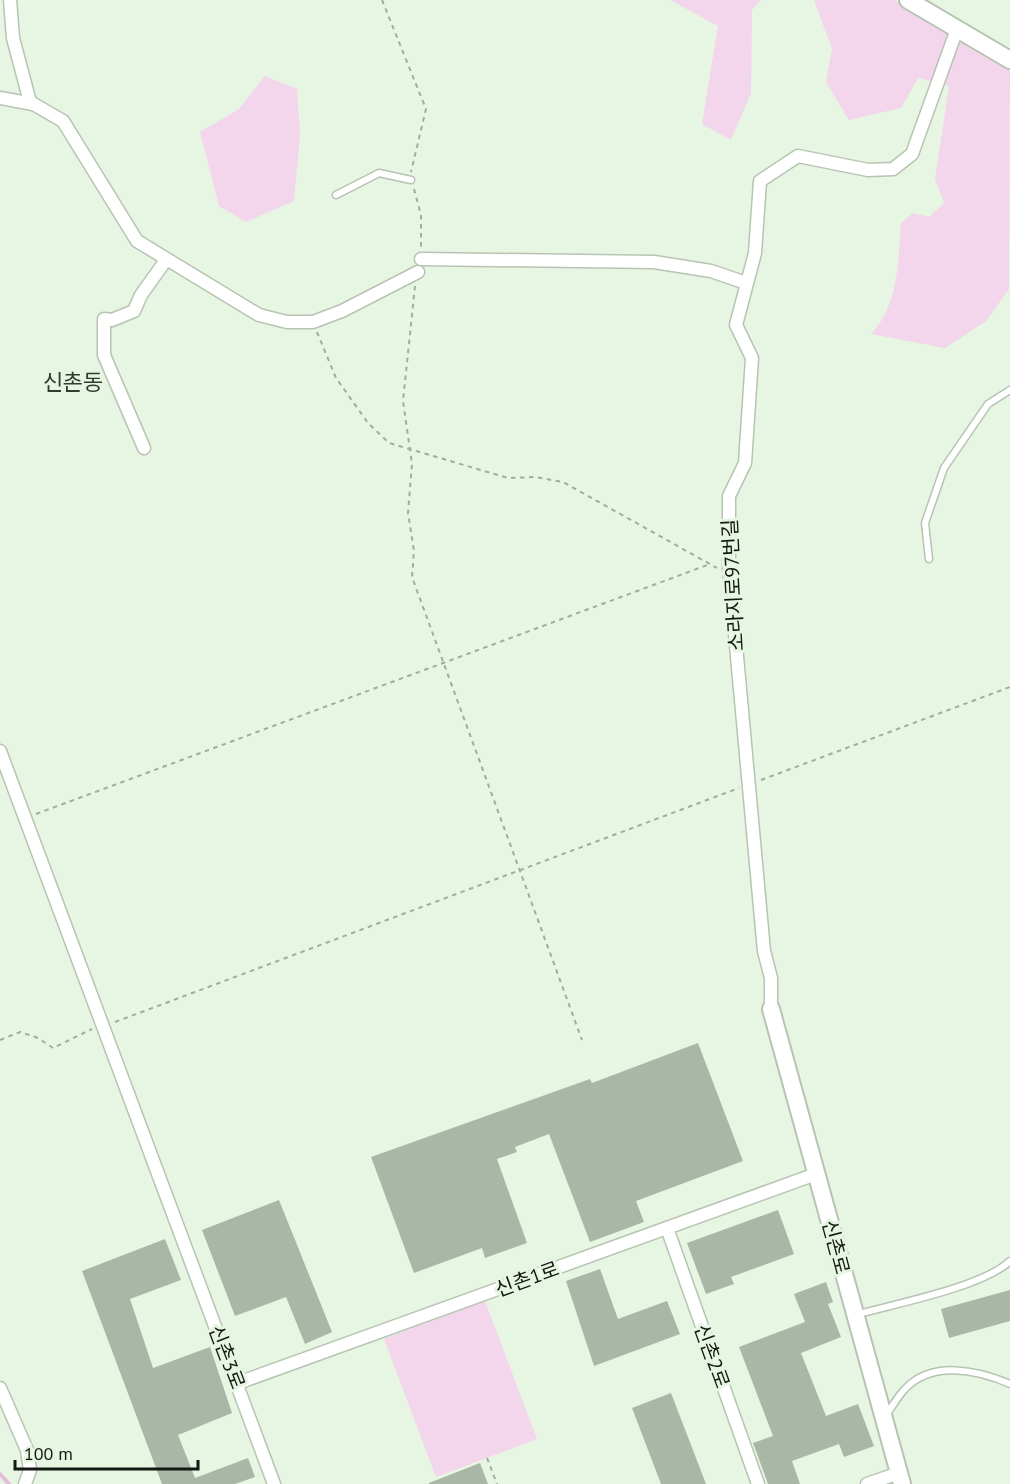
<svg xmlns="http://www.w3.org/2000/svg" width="1010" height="1484" font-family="'PT Sans','Noto Sans KR',sans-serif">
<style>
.green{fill:#f3d5ec}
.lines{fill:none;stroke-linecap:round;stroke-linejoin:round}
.stream{stroke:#e7bbde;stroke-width:4}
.building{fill:#aab7a6}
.lane-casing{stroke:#b7c4b3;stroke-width:9}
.street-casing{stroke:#b7c4b3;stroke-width:15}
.secondary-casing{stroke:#b7c4b3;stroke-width:20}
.path{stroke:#a1ac9e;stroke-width:2;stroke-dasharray:4.5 4.5;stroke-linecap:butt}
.lane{stroke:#fff;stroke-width:6}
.street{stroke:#fff;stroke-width:12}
.secondary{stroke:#fff;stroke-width:16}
.labels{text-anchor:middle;stroke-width:6;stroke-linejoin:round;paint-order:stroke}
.street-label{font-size:20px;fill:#141812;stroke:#e7f5e3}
.quarter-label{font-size:22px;fill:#313c2e;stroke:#e7f5e3}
</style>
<rect width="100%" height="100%" fill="#e7f5e3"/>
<g class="green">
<path d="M 670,0 L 761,0 L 752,10 L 751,93 L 731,140 L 702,124 L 718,26 Z"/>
<path d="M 814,0 L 895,0 L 936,28 L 1010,70 L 1009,289 L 986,321 L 945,348 L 871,334 C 899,305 898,261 901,223 L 913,213 L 929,217 L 944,203 L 935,179 L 949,86 L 918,78 L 901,108 L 849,120 L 826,82 L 832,49 Z"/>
<path d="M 265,76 L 297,89 L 300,135 L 294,201 L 246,222 L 219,206 L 200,132 L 239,109 Z"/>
<path d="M 485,1301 L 537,1439 L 436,1477 L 384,1339 Z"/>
</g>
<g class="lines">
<path class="stream" d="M 0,1474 L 9,1484"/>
</g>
<g class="building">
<path d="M 698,1043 L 743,1161 L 636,1201 L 644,1222 L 590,1242 L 549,1134 L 515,1147 L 517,1152 L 497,1159 L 527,1243 L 485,1258 L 482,1248 L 414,1273 L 371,1157 L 590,1079 L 592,1083 Z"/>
<path d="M 279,1200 L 332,1332 L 305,1344 L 286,1297 L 235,1316 L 202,1230 Z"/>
<path d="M 778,1210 L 794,1254 L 731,1277 L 734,1284 L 706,1294 L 687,1243 Z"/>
<path d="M 165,1239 L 181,1280 L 130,1299 L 153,1368 L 210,1347 L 232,1413 L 178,1435 L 195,1478 L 248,1458 L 255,1477 L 235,1484 L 162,1484 L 82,1271 Z"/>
<path d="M 600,1269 L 618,1319 L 667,1301 L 680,1334 L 594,1366 L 566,1281 Z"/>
<path d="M 826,1282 L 833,1302 L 828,1304 L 841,1337 L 801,1353 L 826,1416 L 858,1404 L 874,1446 L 844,1457 L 839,1444 L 792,1461 L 800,1484 L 768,1484 L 753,1443 L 773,1436 L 739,1347 L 805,1322 L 794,1294 Z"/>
<path d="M 1010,1290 L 1010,1321 L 949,1338 L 941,1309 Z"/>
<path d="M 671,1393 L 706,1484 L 661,1484 L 632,1408 Z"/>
<path d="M 480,1463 L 488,1484 L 429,1484 L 429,1483 Z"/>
</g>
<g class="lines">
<g class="lane-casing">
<g id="lane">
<path d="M 336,195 L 379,173 L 411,180"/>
<path d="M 929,559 L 925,523 L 944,468 L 988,404 L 1010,390"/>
<path d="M 855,1315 C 894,1304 983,1287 1010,1261"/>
<path d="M 886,1415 C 892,1407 898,1396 905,1389 C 932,1360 978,1370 1010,1384"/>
</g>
</g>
<g class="street-casing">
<g id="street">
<path d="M 10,0 L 13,38 L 30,102 L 63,121 L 137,241 L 259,315 L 287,322 L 313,322 L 342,311 L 418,272"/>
<path d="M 0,98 L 33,104"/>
<path d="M 421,259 L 654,262 L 711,271 L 746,283"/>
<path d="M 144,448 L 104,355 L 104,319 L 112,320 L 134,311 L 141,295 L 166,260"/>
<path d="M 0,751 L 274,1484"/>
<path d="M 771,1009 L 771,978 L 764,951 L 729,569 L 729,496 L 745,463 L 752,358 L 736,325 L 755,253 L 760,181 L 798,156 L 868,170 L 893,169 L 912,154 L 957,29"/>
<path d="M 667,1228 L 758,1484"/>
<path d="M 238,1383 L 816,1174"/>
<path d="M 0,1388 L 27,1450 L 30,1470 L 25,1484"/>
<path d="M 867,1484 L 899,1473"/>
</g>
</g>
<g class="secondary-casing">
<g id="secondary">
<path d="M 908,0 L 1010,60"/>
<path d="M 771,1009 L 902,1484"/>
</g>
</g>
<g class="path">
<path d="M 382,0 L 426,109 L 411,172"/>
<path d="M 414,189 L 421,215 L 421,248"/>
<path d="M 415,286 L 403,401 L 412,464 L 408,513 L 414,551 L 412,577 L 582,1040"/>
<path d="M 317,332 L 336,378 L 368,423 L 389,443 L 508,478 L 535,477 L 563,482 L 717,568"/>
<path d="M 761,780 L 1010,687"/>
<path d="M 36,814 L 710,564"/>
<path d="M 115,1022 L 739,788"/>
<path d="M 0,1040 L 20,1032 L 38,1038 L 53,1048 L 92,1029"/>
<path d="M 487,1458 L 497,1484"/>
</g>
<use href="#lane" class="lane"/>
<use href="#street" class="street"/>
<use href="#secondary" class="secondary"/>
</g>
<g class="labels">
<g class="street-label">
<text transform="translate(733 585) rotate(-93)" y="7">소라지로97번길</text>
<text transform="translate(836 1247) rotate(75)" y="7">신촌로</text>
<text transform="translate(527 1279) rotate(-20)" y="7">신촌1로</text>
<text transform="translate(712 1356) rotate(70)" y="7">신촌2로</text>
<text transform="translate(227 1357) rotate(69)" y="7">신촌3로</text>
</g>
<g class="quarter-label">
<text x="73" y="390">신촌동</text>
</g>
</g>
<path d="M15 1460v9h183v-9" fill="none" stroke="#141812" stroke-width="3"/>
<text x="24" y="1460" font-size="18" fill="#141812" stroke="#e7f5e3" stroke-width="4.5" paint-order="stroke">100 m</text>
</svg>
